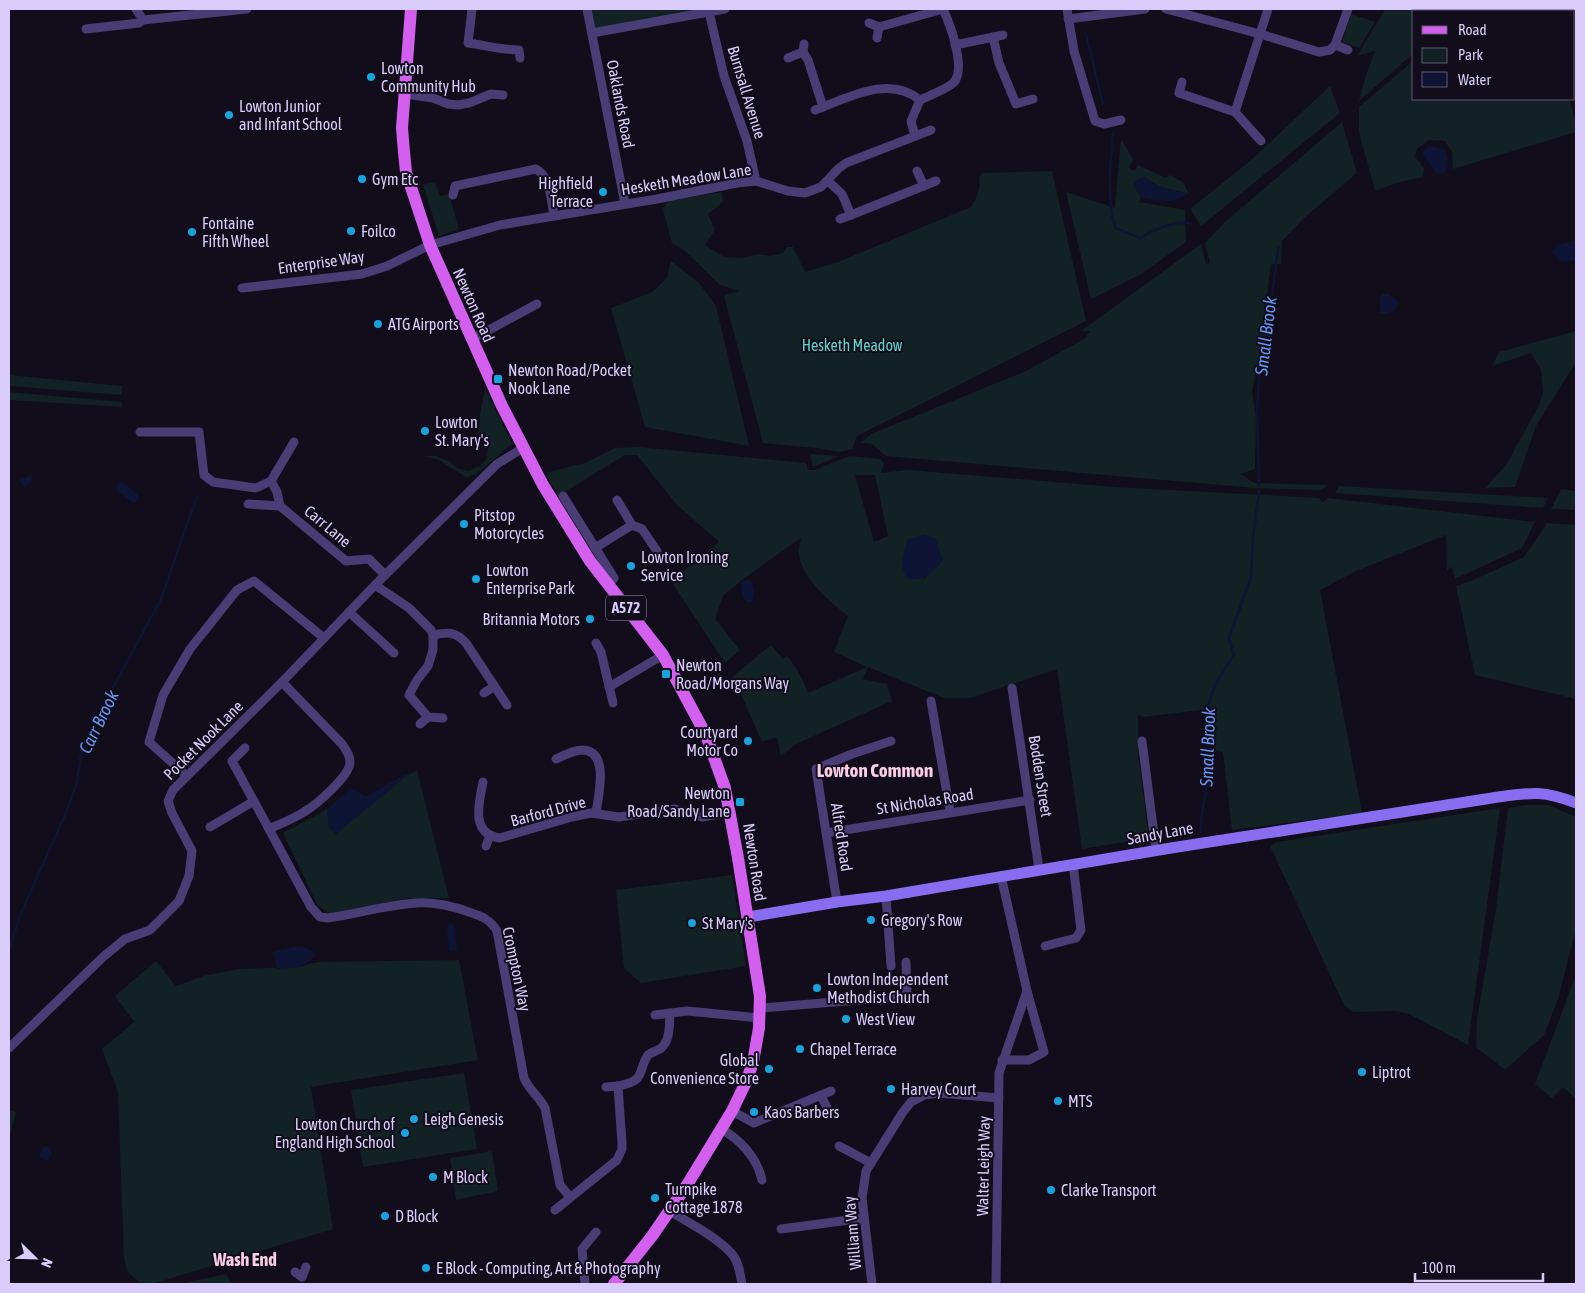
<svg xmlns="http://www.w3.org/2000/svg" width="1585" height="1293" font-family="'Asap Condensed',sans-serif">
<style>
.green{fill:#112124;fill-rule:evenodd}
.water{fill:#0d1434}
.lines{fill:none;stroke-linecap:round;stroke-linejoin:round}
.stream{stroke:#0d1434;stroke-width:2.5}
.street{stroke:#493d75;stroke-width:9}
.secondary{stroke:#896df0;stroke-width:11}
.primary{stroke:#d35fee;stroke-width:12}
.poi-dot{fill:#17a3db;stroke:#120d1b;stroke-width:2}
.labels{text-anchor:middle;stroke-width:4;stroke-linejoin:round;paint-order:stroke}
.shield{fill:#120d1b;stroke:#9e93b7;stroke-width:1}
.shield-label{font-size:15px;font-weight:bold;fill:#daccfa}
.poi-label{font-size:16px;fill:#daccfa;stroke:#120d1b;text-anchor:start}
.street-label{font-size:16px;fill:#daccfa;stroke:#120d1b}
.park-label{font-size:16px;fill:#61d1ca;stroke:#120d1b}
.water-label{font-size:18px;font-style:italic;fill:#6595ef;stroke:#120d1b}
.neighbourhood-label{font-size:18px;font-weight:bold;fill:#facee2;stroke:#120d1b}
.quarter-label{font-size:19px;font-weight:bold;fill:#facee2;stroke:#120d1b}
</style>
<rect width="100%" height="100%" fill="#120d1b"/>
<g class="green">
<path d="M 591,9 L 708,9 L 601,28 L 594,27 Z"/>
<path d="M 1385,9 L 1464,9 L 1461,11 L 1414,11 L 1414,53 L 1359,101 L 1365,78 L 1375,51 L 1357,56 Z"/>
<path d="M 1472,9 L 1559,9 L 1560,11 L 1469,11 Z"/>
<path d="M 1351,14 L 1375,22 L 1359,48 L 1342,42 Z"/>
<path d="M 1414,60 L 1414,99 L 1569,99 L 1576,123 L 1576,132 L 1453,169 L 1452,152 L 1445,141 L 1429,140 L 1417,149 L 1415,157 L 1424,168 L 1423,177 L 1400,182 L 1375,191 L 1359,132 L 1359,107 Z"/>
<path d="M 1330,86 L 1340,113 L 1201,226 L 1190,209 L 1250,161 Z"/>
<path d="M 1342,122 L 1357,173 L 1305,217 L 1282,241 L 1281,264 L 1271,264 L 1264,318 L 1267,339 L 1257,364 L 1252,393 L 1256,416 L 1255,469 L 1240,474 L 1255,483 L 1328,485 L 1322,490 L 1255,488 L 886,456 L 872,444 L 861,443 L 871,434 L 1026,371 L 1084,339 L 1090,331 L 1081,331 L 1201,244 L 1206,264 L 1210,263 L 1205,243 L 1225,222 Z"/>
<path d="M 1121,139 L 1133,159 L 1129,168 L 1135,171 L 1138,165 L 1166,178 L 1170,175 L 1183,182 L 1189,194 C 1170,189 1159,189 1144,177 L 1133,185 L 1141,197 L 1139,202 L 1185,210 L 1186,242 L 1141,274 L 1091,299 L 1066,192 L 1115,208 Z"/>
<path d="M 1052,171 L 1086,321 L 857,436 L 852,449 L 840,452 L 815,448 L 763,443 L 724,296 L 739,291 L 720,285 L 684,250 L 672,243 L 663,210 L 668,201 L 722,192 L 723,202 L 708,214 L 715,230 L 705,245 L 724,257 L 742,258 L 758,254 L 770,256 L 783,253 L 787,247 L 793,247 L 805,272 L 838,262 L 971,207 C 977,198 981,187 979,177 L 982,173 Z"/>
<path d="M 435,182 L 440,196 L 449,194 L 459,229 L 439,236 L 423,185 Z"/>
<path d="M 671,261 L 699,283 L 716,306 L 749,446 L 645,427 L 611,308 L 652,292 L 667,278 Z"/>
<path d="M 1576,331 L 1576,362 L 1536,426 L 1515,487 L 1485,488 L 1506,465 L 1537,409 L 1543,394 L 1541,370 L 1531,353 L 1492,366 L 1499,352 Z"/>
<path d="M 9,375 L 122,386 L 122,395 L 9,386 Z"/>
<path d="M 485,388 L 512,444 L 475,475 L 466,477 L 437,459 L 423,456 L 435,456 L 449,461 L 459,469 L 469,471 L 480,466 L 487,458 L 488,447 L 483,439 L 478,438 L 480,414 Z"/>
<path d="M 9,392 L 122,402 L 122,407 L 9,400 Z"/>
<path d="M 638,447 L 806,463 L 808,470 L 815,470 L 850,456 L 880,459 L 884,463 L 881,473 L 908,470 L 1115,487 L 1319,498 L 1323,502 L 1328,498 L 1535,522 L 1522,548 L 1455,579 L 1452,567 L 1447,570 L 1446,535 L 1356,571 L 1320,590 L 1362,813 L 1232,830 L 1223,752 L 1213,751 L 1209,709 L 1143,717 L 1138,715 L 1138,755 L 1149,838 L 1082,849 L 1057,669 L 970,698 L 944,698 L 868,667 L 863,679 L 887,684 L 892,701 L 796,744 L 781,756 L 777,737 L 762,742 L 733,676 L 771,645 L 783,659 L 787,656 C 797,668 803,679 808,693 L 867,667 L 834,652 L 848,616 C 829,601 797,575 799,549 C 799,545 801,541 801,538 L 743,579 L 723,596 L 715,619 L 740,650 L 725,663 L 671,581 L 719,542 L 676,504 L 637,455 L 625,455 L 558,496 L 545,473 L 585,463 L 615,448 ZM 855,475 L 875,475 L 888,536 L 874,542 ZM 924,535 L 943,560 L 924,579 L 908,540 Z"/>
<path d="M 810,454 L 839,456 L 813,467 Z"/>
<path d="M 1339,486 L 1548,498 L 1543,508 L 1335,493 Z"/>
<path d="M 1561,489 L 1576,491 L 1576,510 L 1551,509 Z"/>
<path d="M 1546,523 L 1576,525 L 1576,699 L 1475,675 L 1456,586 L 1471,581 L 1524,557 L 1544,528 Z"/>
<path d="M 417,770 L 449,898 L 409,898 L 331,914 L 318,906 L 283,833 L 327,809 L 328,818 Z"/>
<path d="M 1526,805 L 1549,805 L 1576,817 L 1576,929 L 1558,999 L 1544,1035 L 1505,1070 L 1476,1047 L 1477,1019 L 1496,909 L 1508,808 Z"/>
<path d="M 1500,808 L 1468,1045 L 1409,1014 L 1396,1011 L 1353,1012 L 1344,1005 L 1270,846 L 1277,842 Z"/>
<path d="M 732,875 L 746,966 L 641,983 L 624,968 L 616,890 Z"/>
<path d="M 459,960 L 478,1060 L 311,1087 L 333,1229 L 152,1284 L 139,1282 L 127,1271 L 124,1258 L 118,1092 L 102,1049 L 134,1022 L 115,996 L 156,961 L 176,986 L 203,976 L 239,969 L 301,967 L 309,964 L 318,962 Z"/>
<path d="M 1576,975 L 1576,1099 L 1563,1087 L 1552,1098 L 1535,1084 Z"/>
<path d="M 464,1073 L 477,1149 L 363,1167 L 351,1090 Z"/>
<path d="M 9,1110 L 16,1112 L 9,1138 Z"/>
<path d="M 492,1151 L 498,1191 L 456,1200 L 450,1158 Z"/>
<path d="M 226,1274 L 231,1282 L 225,1284 L 181,1284 Z"/>
</g>
<g class="water">
<path d="M 1431,146 L 1444,149 C 1448,157 1450,165 1444,173 L 1436,173 L 1422,154 L 1426,148 Z"/>
<path d="M 1144,177 C 1159,189 1170,189 1189,194 C 1173,204 1159,202 1141,197 L 1133,185 L 1138,179 Z"/>
<path d="M 1576,241 L 1576,260 L 1561,262 L 1553,253 L 1556,245 Z"/>
<path d="M 1382,294 L 1389,294 L 1399,302 L 1395,311 L 1384,314 L 1380,313 L 1380,299 Z"/>
<path d="M 32,475 L 31,482 L 24,488 L 19,480 Z"/>
<path d="M 120,482 L 126,484 L 137,494 L 139,496 L 136,502 L 132,503 L 116,490 L 116,485 Z"/>
<path d="M 924,535 L 935,538 L 943,560 C 932,573 924,584 906,577 C 900,564 902,554 908,540 Z"/>
<path d="M 743,579 L 751,581 C 755,589 755,594 752,602 L 747,602 L 742,597 L 741,584 Z"/>
<path d="M 404,775 L 408,775 L 336,834 L 329,828 L 327,809 L 351,788 L 365,796 L 369,795 Z"/>
<path d="M 452,924 L 455,926 L 457,950 L 449,951 L 447,926 Z"/>
<path d="M 299,946 L 310,949 L 316,955 L 301,967 L 277,969 L 273,951 Z"/>
<path d="M 43,1147 L 48,1147 L 52,1152 L 49,1161 L 40,1157 L 39,1155 Z"/>
</g>
<g class="lines">
<g class="stream">
<path d="M 1086,34 L 1103,104"/>
<path d="M 1113,133 C 1110,162 1107,200 1115,228 L 1140,238 C 1155,230 1174,219 1191,224"/>
<path d="M 1259,485 L 1257,409 L 1259,381 L 1269,320 L 1278,248"/>
<path d="M 1201,832 C 1200,810 1208,789 1210,767 C 1211,754 1207,739 1207,725 C 1206,697 1218,677 1234,655 L 1229,638 L 1251,577 L 1253,538 L 1259,492"/>
<path d="M 9,949 L 22,911 L 64,817 L 76,786 L 81,755 L 109,695 L 160,601 L 197,497"/>
</g>
<g class="street">
<path d="M 136,9 L 143,20"/>
<path d="M 472,9 L 468,43 C 485,45 501,50 519,50 L 520,58"/>
<path d="M 587,9 L 625,204"/>
<path d="M 1067,9 L 1074,51 L 1095,121 L 1104,124 L 1121,120"/>
<path d="M 1166,9 L 1260,34 L 1319,52 L 1330,50 L 1335,45 L 1348,9"/>
<path d="M 709,12 L 724,76 L 747,141 L 756,181"/>
<path d="M 1068,19 L 1145,9"/>
<path d="M 869,23 L 879,27 L 943,9"/>
<path d="M 86,29 L 139,23 L 143,20 L 247,9"/>
<path d="M 592,33 L 725,9"/>
<path d="M 993,37 L 999,63 L 1016,104 L 1033,99"/>
<path d="M 877,38 L 879,27"/>
<path d="M 955,45 L 1003,35"/>
<path d="M 1335,45 L 1348,50"/>
<path d="M 803,52 L 808,60 L 823,107"/>
<path d="M 788,58 L 803,52 L 804,44"/>
<path d="M 1182,82 L 1179,93 L 1235,112 L 1268,9"/>
<path d="M 405,94 L 433,98 L 448,104 L 458,105 L 469,103 L 491,94 L 503,95"/>
<path d="M 815,110 C 848,98 889,74 920,100"/>
<path d="M 1235,112 L 1261,141"/>
<path d="M 915,136 L 911,121 L 920,100 C 930,95 943,91 952,84 C 968,72 950,24 943,9"/>
<path d="M 917,171 L 924,186"/>
<path d="M 828,181 L 842,194 L 851,215 L 936,181"/>
<path d="M 453,195 L 455,186 L 536,169 C 551,177 551,200 554,216"/>
<path d="M 840,219 L 851,215"/>
<path d="M 242,288 L 362,274 L 387,266 L 430,245 L 500,225 L 657,199 L 737,183 L 756,181 L 788,191 L 805,193 L 821,187 L 838,169 L 846,163 L 931,130"/>
<path d="M 472,339 L 537,304"/>
<path d="M 140,432 L 199,432 L 204,475 L 213,482 L 256,488 L 271,481 L 277,492 L 280,506"/>
<path d="M 271,481 L 294,442"/>
<path d="M 563,496 L 614,578 L 608,586"/>
<path d="M 248,504 L 280,506 L 346,561 L 369,559 L 385,575"/>
<path d="M 632,525 L 642,529 L 657,551"/>
<path d="M 595,548 L 632,525 L 617,500"/>
<path d="M 375,585 L 409,608 L 431,630 L 433,635 L 433,650 L 428,666 L 417,680 L 409,695 L 428,717 L 443,718"/>
<path d="M 349,612 L 394,653"/>
<path d="M 433,635 C 448,632 455,631 466,643 L 507,705"/>
<path d="M 596,643 L 601,652 L 613,703"/>
<path d="M 282,682 L 342,744 C 346,750 350,755 350,762 C 350,776 316,805 304,812 C 293,819 280,824 269,829 L 311,907 L 320,917 L 328,918 C 357,914 386,905 416,903 C 433,902 452,906 469,912 C 481,916 490,919 497,931 L 524,1078 C 529,1090 539,1096 545,1108 L 560,1185 L 570,1197"/>
<path d="M 609,687 L 663,655"/>
<path d="M 1012,688 L 1039,869"/>
<path d="M 484,693 L 493,687"/>
<path d="M 931,701 L 950,811"/>
<path d="M 420,724 L 428,717"/>
<path d="M 1142,741 L 1156,850"/>
<path d="M 245,748 L 232,761 L 269,829"/>
<path d="M 556,759 C 564,755 574,750 583,750 C 610,751 598,797 596,813"/>
<path d="M 187,776 L 149,742 L 163,695 L 190,649 L 237,590 L 254,581 L 324,638"/>
<path d="M 483,782 C 479,803 470,834 500,838 L 572,817 L 591,813 L 619,817 L 675,809 L 702,817 L 731,812"/>
<path d="M 210,827 L 254,801"/>
<path d="M 826,833 L 1030,800"/>
<path d="M 486,846 L 490,835"/>
<path d="M 886,896 L 891,966"/>
<path d="M 837,902 L 816,769 L 852,754 L 891,741"/>
<path d="M 1045,946 L 1076,938 L 1081,930 L 1073,864"/>
<path d="M 761,1008 L 907,996 L 906,962"/>
<path d="M 655,1015 L 687,1011 L 760,1018"/>
<path d="M 9,1048 L 103,957 L 125,939 L 150,930 L 179,901 L 189,876 L 192,851 L 172,813 L 168,801 L 173,790 L 282,682 L 375,585 L 497,464 L 523,448"/>
<path d="M 1002,1060 L 1029,1060 L 1044,1052 L 1027,991"/>
<path d="M 606,1087 L 618,1086"/>
<path d="M 821,1096 L 829,1111"/>
<path d="M 732,1111 L 754,1123 L 831,1091"/>
<path d="M 721,1129 C 741,1140 757,1158 762,1180"/>
<path d="M 839,1146 L 871,1163"/>
<path d="M 555,1210 L 617,1160 L 622,1149 L 622,1143 L 618,1086 C 647,1081 637,1071 648,1055 C 652,1052 656,1051 660,1049 C 671,1041 669,1025 670,1013"/>
<path d="M 670,1211 C 690,1224 716,1236 732,1254 C 739,1262 740,1274 742,1284"/>
<path d="M 781,1229 L 864,1218"/>
<path d="M 295,1272 L 302,1277 L 306,1267"/>
<path d="M 585,1284 L 582,1249 L 596,1232"/>
<path d="M 872,1284 L 862,1198 L 866,1171 L 903,1112 L 911,1102 L 924,1095 L 938,1093 L 999,1098"/>
<path d="M 996,1284 L 999,1073 L 1027,991 L 1001,876"/>
</g>
<path class="secondary" d="M 748,917 L 837,902 L 886,896 L 1171,848 L 1492,798 C 1528,793 1541,789 1576,803"/>
<path class="primary" d="M 411,9 L 402,128 L 404,152 L 406,172 L 430,245 L 502,406 L 543,485 L 590,561 L 663,655 L 706,735 L 725,788 L 738,858 L 760,996 L 759,1028 L 753,1062 L 747,1080 L 732,1111 L 687,1185 L 652,1236 L 614,1284"/>
</g>
<g class="poi-dot">
<circle cx="371" cy="77" r="5"/>
<circle cx="229" cy="115" r="5"/>
<circle cx="362" cy="179" r="5"/>
<circle cx="603" cy="192" r="5"/>
<circle cx="351" cy="231" r="5"/>
<circle cx="192" cy="232" r="5"/>
<circle cx="378" cy="324" r="5"/>
<rect x="493" y="374" width="10" height="10" rx="2.5"/>
<circle cx="425" cy="431" r="5"/>
<circle cx="464" cy="524" r="5"/>
<circle cx="631" cy="566" r="5"/>
<circle cx="476" cy="579" r="5"/>
<circle cx="590" cy="619" r="5"/>
<rect x="661" y="669" width="10" height="10" rx="2.5"/>
<circle cx="748" cy="741" r="5"/>
<rect x="735" y="797" width="10" height="10" rx="2.5"/>
<circle cx="871" cy="920" r="5"/>
<circle cx="692" cy="923" r="5"/>
<circle cx="817" cy="988" r="5"/>
<circle cx="846" cy="1019" r="5"/>
<circle cx="800" cy="1049" r="5"/>
<circle cx="769" cy="1069" r="5"/>
<circle cx="1362" cy="1072" r="5"/>
<circle cx="891" cy="1089" r="5"/>
<circle cx="1058" cy="1101" r="5"/>
<circle cx="754" cy="1112" r="5"/>
<circle cx="414" cy="1119" r="5"/>
<circle cx="405" cy="1133" r="5"/>
<circle cx="433" cy="1177" r="5"/>
<circle cx="1051" cy="1190" r="5"/>
<circle cx="655" cy="1198" r="5"/>
<circle cx="385" cy="1216" r="5"/>
<circle cx="426" cy="1268" r="5"/>
</g>
<g class="labels">
<rect class="shield" x="606" y="595.5" width="40" height="25" rx="4"/>
<g class="shield-label">
<text x="626" y="613">A572</text>
</g>
<g class="poi-label">
<text x="381" y="74">Lowton<tspan x="381" dy="18">Community Hub</tspan></text>
<text x="239" y="112">Lowton Junior<tspan x="239" dy="18">and Infant School</tspan></text>
<text x="372" y="185">Gym Etc</text>
<text x="593" y="189" text-anchor="end">Highfield<tspan x="593" dy="18">Terrace</tspan></text>
<text x="202" y="229">Fontaine<tspan x="202" dy="18">Fifth Wheel</tspan></text>
<text x="361" y="237">Foilco</text>
<text x="388" y="330">ATG Airports</text>
<text x="508" y="376">Newton Road/Pocket<tspan x="508" dy="18">Nook Lane</tspan></text>
<text x="435" y="428">Lowton<tspan x="435" dy="18">St. Mary's</tspan></text>
<text x="474" y="521">Pitstop<tspan x="474" dy="18">Motorcycles</tspan></text>
<text x="641" y="563">Lowton Ironing<tspan x="641" dy="18">Service</tspan></text>
<text x="486" y="576">Lowton<tspan x="486" dy="18">Enterprise Park</tspan></text>
<text x="580" y="625" text-anchor="end">Britannia Motors</text>
<text x="676" y="671">Newton<tspan x="676" dy="18">Road/Morgans Way</tspan></text>
<text x="738" y="738" text-anchor="end">Courtyard<tspan x="738" dy="18">Motor Co</tspan></text>
<text x="730" y="799" text-anchor="end">Newton<tspan x="730" dy="18">Road/Sandy Lane</tspan></text>
<text x="881" y="926">Gregory's Row</text>
<text x="702" y="929">St Mary's</text>
<text x="827" y="985">Lowton Independent<tspan x="827" dy="18">Methodist Church</tspan></text>
<text x="856" y="1025">West View</text>
<text x="810" y="1055">Chapel Terrace</text>
<text x="759" y="1066" text-anchor="end">Global<tspan x="759" dy="18">Convenience Store</tspan></text>
<text x="1372" y="1078">Liptrot</text>
<text x="901" y="1095">Harvey Court</text>
<text x="1068" y="1107">MTS</text>
<text x="764" y="1118">Kaos Barbers</text>
<text x="424" y="1125">Leigh Genesis</text>
<text x="395" y="1130" text-anchor="end">Lowton Church of<tspan x="395" dy="18">England High School</tspan></text>
<text x="443" y="1183">M Block</text>
<text x="665" y="1195">Turnpike<tspan x="665" dy="18">Cottage 1878</tspan></text>
<text x="1061" y="1196">Clarke Transport</text>
<text x="395" y="1222">D Block</text>
<text x="436" y="1274">E Block - Computing, Art &amp; Photography</text>
</g>
<g class="street-label">
<text transform="translate(747 92) rotate(73)" y="6">Burnsall Avenue</text>
<text transform="translate(621 104) rotate(79)" y="6">Oaklands Road</text>
<text transform="translate(686 179) rotate(-9)" y="6">Hesketh Meadow Lane</text>
<text transform="translate(321 262) rotate(-8)" y="6">Enterprise Way</text>
<text transform="translate(474 305) rotate(66)" y="6">Newton Road</text>
<text transform="translate(328 526) rotate(40)" y="6">Carr Lane</text>
<text transform="translate(203 740) rotate(-45)" y="6">Pocket Nook Lane</text>
<text transform="translate(1041 776) rotate(81)" y="6">Bodden Street</text>
<text transform="translate(925 801) rotate(-9)" y="6">St Nicholas Road</text>
<text transform="translate(548 811) rotate(-15)" y="6">Barford Drive</text>
<text transform="translate(1160 833) rotate(-10)" y="6">Sandy Lane</text>
<text transform="translate(842 837) rotate(81)" y="6">Alfred Road</text>
<text transform="translate(755 862) rotate(81)" y="6">Newton Road</text>
<text transform="translate(517 969) rotate(78)" y="6">Crompton Way</text>
<text transform="translate(983 1166) rotate(-89)" y="6">Walter Leigh Way</text>
<text transform="translate(852 1233) rotate(-95)" y="6">William Way</text>
</g>
<g class="park-label">
<text x="852" y="351">Hesketh Meadow</text>
</g>
<g class="water-label">
<text transform="translate(1266 336) rotate(-83)" y="6">Small Brook</text>
<text transform="translate(99 722) rotate(-64)" y="6">Carr Brook</text>
<text transform="translate(1208 747) rotate(-88)" y="6">Small Brook</text>
</g>
<g class="neighbourhood-label">
<text x="245" y="1266">Wash End</text>
</g>
<g class="quarter-label">
<text x="875" y="777">Lowton Common</text>
</g>
</g>
<rect width="1585" height="1293" fill="none" stroke="#daccfa" stroke-width="20"/>
<rect x="1412" y="10" width="162" height="90" fill="#120d1b" stroke="#625974"/>
<rect x="1422" y="26" width="25" height="8" fill="#d35fee" stroke="#625974"/>
<text x="1458" y="35" font-size="15" fill="#daccfa">Road</text>
<rect x="1422" y="48" width="25" height="15" fill="#112124" stroke="#625974"/>
<text x="1458" y="60" font-size="15" fill="#daccfa">Park</text>
<rect x="1422" y="72" width="25" height="15" fill="#0d1434" stroke="#625974"/>
<text x="1458" y="85" font-size="15" fill="#daccfa">Water</text>
<g transform="translate(35 1258) rotate(113)" stroke="#120d1b" stroke-width="4" paint-order="stroke">
<path d="M0-4L9 19L0 12L-9 19Z" fill="#daccfa"/>
<text y="-8" font-size="14" font-weight="bold" text-anchor="middle" fill="#daccfa">N</text>
</g>
<path d="M1415 1273v8h128v-8" fill="none" stroke="#daccfa" stroke-width="2.5"/>
<text x="1422" y="1273" font-size="15" fill="#daccfa" stroke="#120d1b" stroke-width="4" paint-order="stroke">100 m</text>
</svg>
